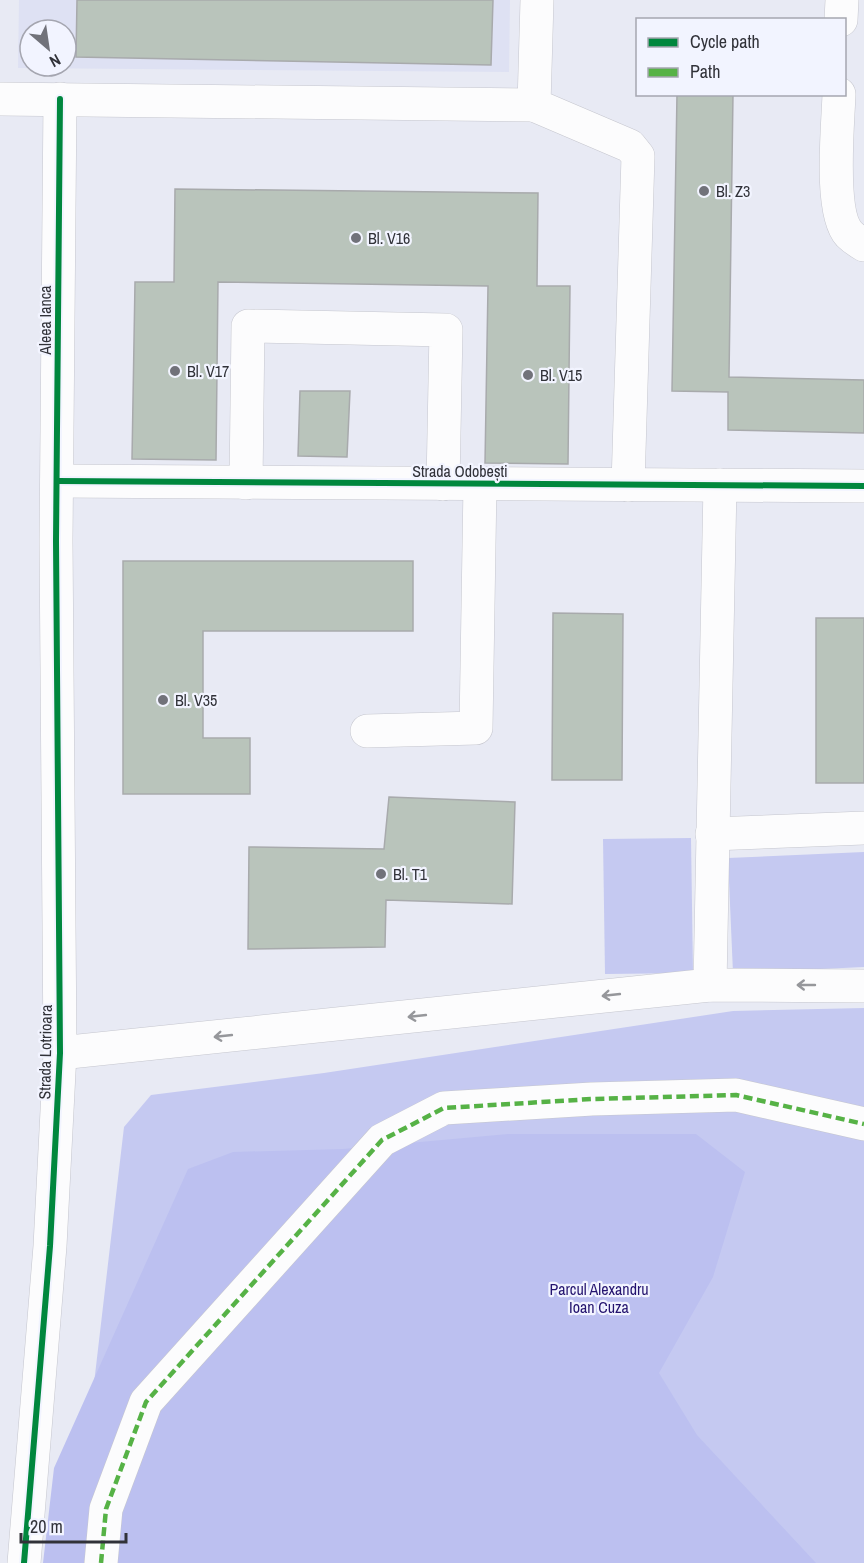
<svg xmlns="http://www.w3.org/2000/svg" width="864" height="1563" font-family="'Archivo Narrow',sans-serif">
<style>
.built{fill:#dee1f3;fill-rule:evenodd}
.green{fill:#c5c9f1}
.forest{fill:#bcc0f0}
.building{fill:#b9c4bb;stroke:#a8aaac;stroke-width:1.5}
.lines{fill:none;stroke-linecap:round;stroke-linejoin:round}
.minor-casing{stroke:#c5c6ce;stroke-width:34}
.minor{stroke:#fcfcfd;stroke-width:33}
.quiet{stroke:#56b246;stroke-width:4.5;stroke-dasharray:9 4.5;stroke-linecap:butt}
.cycleway-casing{stroke:#f2f4ff;stroke-width:10}
.cycleway{stroke:#00873e;stroke-width:6}
.oneway{stroke:#96979b}
.poi-dot{fill:#71727a;stroke:#f2f4ff;stroke-width:2}
.labels{text-anchor:middle;stroke-width:4.5;stroke-linejoin:round;paint-order:stroke}
.poi-label{font-size:16px;fill:#313239;stroke:#f2f4ff;text-anchor:start}
.street-label{font-size:16px;fill:#313239;stroke:#f2f4ff}
.park-label{font-size:16px;fill:#24146f;stroke:#f2f4ff}
</style>
<rect width="100%" height="100%" fill="#e8eaf4"/>
<path class="built" d="M 19,0 L 510,0 L 509,72 L 18,68 ZM 30,30 L 66,30 L 66,66 L 30,66 Z"/>
<g class="green">
<path d="M 691,838 L 693,973 L 605,974 L 603,839 Z"/>
<path d="M 864,852 L 864,967 L 733,973 L 728,858 Z"/>
<path d="M 864,1008 L 864,1563 L 73,1563 L 124,1127 L 151,1095 L 324,1073 L 733,1011 Z"/>
</g>
<path class="forest" d="M 508,1134 L 696,1134 L 745,1172 L 713,1277 L 659,1373 L 697,1435 L 816,1563 L 43,1563 L 54,1468 L 188,1169 L 233,1152 L 343,1149 Z"/>
<g class="building">
<path d="M 77,0 L 493,0 L 491,65 L 76,57 Z"/>
<path d="M 677,94 L 733,94 L 729,377 L 864,380 L 864,433 L 728,430 L 728,392 L 672,391 Z"/>
<path d="M 175,189 L 538,193 L 537,286 L 570,286 L 568,464 L 485,463 L 488,286 L 218,282 L 216,460 L 132,459 L 135,282 L 174,282 Z"/>
<path d="M 300,391 L 350,391 L 347,457 L 298,456 Z"/>
<path d="M 123,561 L 413,561 L 413,631 L 203,631 L 203,738 L 250,738 L 250,794 L 123,794 Z"/>
<path d="M 553,613 L 623,614 L 622,780 L 552,780 Z"/>
<rect x="816" y="618" width="48" height="165"/>
<path d="M 389,797 L 515,802 L 512,904 L 386,900 L 385,947 L 248,949 L 249,847 L 384,849 Z"/>
</g>
<g class="lines">
<g class="minor-casing">
<g id="minor">
<path d="M 537,0 L 534,105 L 630,146 L 638,156 L 628,485"/>
<path d="M 841,20 L 842,0"/>
<path d="M 839,94 C 838,125 829,212 849,234 C 853,238 859,242 864,245"/>
<path d="M 0,99 L 534,105"/>
<path d="M 57,481 L 864,486"/>
<path d="M 246,483 L 248,326 L 446,330 L 443,484"/>
<path d="M 367,731 L 476,728 L 480,484"/>
<path d="M 712,834 L 864,828"/>
<path d="M 710,985 L 720,485"/>
<path d="M 60,1053 L 710,985 L 864,986"/>
<path d="M 24,1563 L 50,1246 L 60,1053 L 56,541 L 60,99"/>
<path d="M 101,1563 L 106,1509 L 146,1402 L 382,1140 L 444,1108 L 592,1099 L 736,1095 L 864,1124"/>
</g>
</g>
<use href="#minor" class="minor"/>
<path class="quiet" d="M 101,1563 L 106,1509 L 146,1402 L 382,1140 L 444,1108 L 592,1099 L 736,1095 L 864,1124"/>
<g class="cycleway-casing">
<g id="cycleway">
<path d="M 57,481 L 864,486"/>
<path d="M 24,1563 L 50,1246 L 60,1053 L 56,541 L 60,99"/>
</g>
</g>
<use href="#cycleway" class="cycleway"/>
</g>
<defs><path id="oneway-shaft" d="M-6 0H5M1.5-3L5.5 0L1.5 3" fill="none" stroke-width="1.6" stroke-linecap="round" stroke-linejoin="round" transform="scale(1.5)"/></defs>
<g class="oneway">
<use href="#oneway-shaft" transform="translate(806 985) rotate(-180)"/>
<use href="#oneway-shaft" transform="translate(611 995) rotate(174)"/>
<use href="#oneway-shaft" transform="translate(417 1016) rotate(174)"/>
<use href="#oneway-shaft" transform="translate(223 1036) rotate(174)"/>
</g>
<g class="poi-dot">
<circle cx="704" cy="191" r="6"/>
<circle cx="356" cy="238" r="6"/>
<circle cx="175" cy="371" r="6"/>
<circle cx="528" cy="375" r="6"/>
<circle cx="163" cy="700" r="6"/>
<circle cx="381" cy="874" r="6"/>
</g>
<g class="labels">
<g class="poi-label">
<text x="716" y="197">Bl. Z3</text>
<text x="368" y="244">Bl. V16</text>
<text x="187" y="377">Bl. V17</text>
<text x="540" y="381">Bl. V15</text>
<text x="175" y="706">Bl. V35</text>
<text x="393" y="880">Bl. T1</text>
</g>
<g class="street-label">
<text transform="translate(45 320) rotate(-90)" y="6">Aleea Ianca</text>
<text x="460" y="477">Strada Odobești</text>
<text transform="translate(45 1052) rotate(-89)" y="6">Strada Lotrioara</text>
</g>
<g class="park-label">
<text x="599" y="1295">Parcul Alexandru<tspan x="599" dy="18">Ioan Cuza</tspan></text>
</g>
</g>
<rect x="636" y="18" width="210" height="78" fill="#f2f4ff" stroke="#a5a6b0" stroke-width="1.5"/>
<rect x="648" y="38" width="30" height="9" fill="#00873e" stroke="#a5a6b0" stroke-width="1.5"/>
<text x="690" y="48" font-size="18" fill="#313239">Cycle path</text>
<rect x="648" y="68" width="30" height="9" fill="#56b246" stroke="#a5a6b0" stroke-width="1.5"/>
<text x="690" y="78" font-size="18" fill="#313239">Path</text>
<g transform="translate(48 48) rotate(151)"><circle r="28" fill="#f2f4ff" stroke="#a5a6b0" stroke-width="1.5"/>
<path d="M0-4.5L10 22L0 15L-10 22Z" fill="#71727a"/>
<text y="-9" font-size="16" font-weight="bold" text-anchor="middle" fill="#313239">N</text>
</g>
<path d="M21 1533v9h105v-9" fill="none" stroke="#313239" stroke-width="3"/>
<text x="30" y="1533" font-size="18" fill="#313239" stroke="#f2f4ff" stroke-width="4.5" paint-order="stroke">20 m</text>
</svg>
